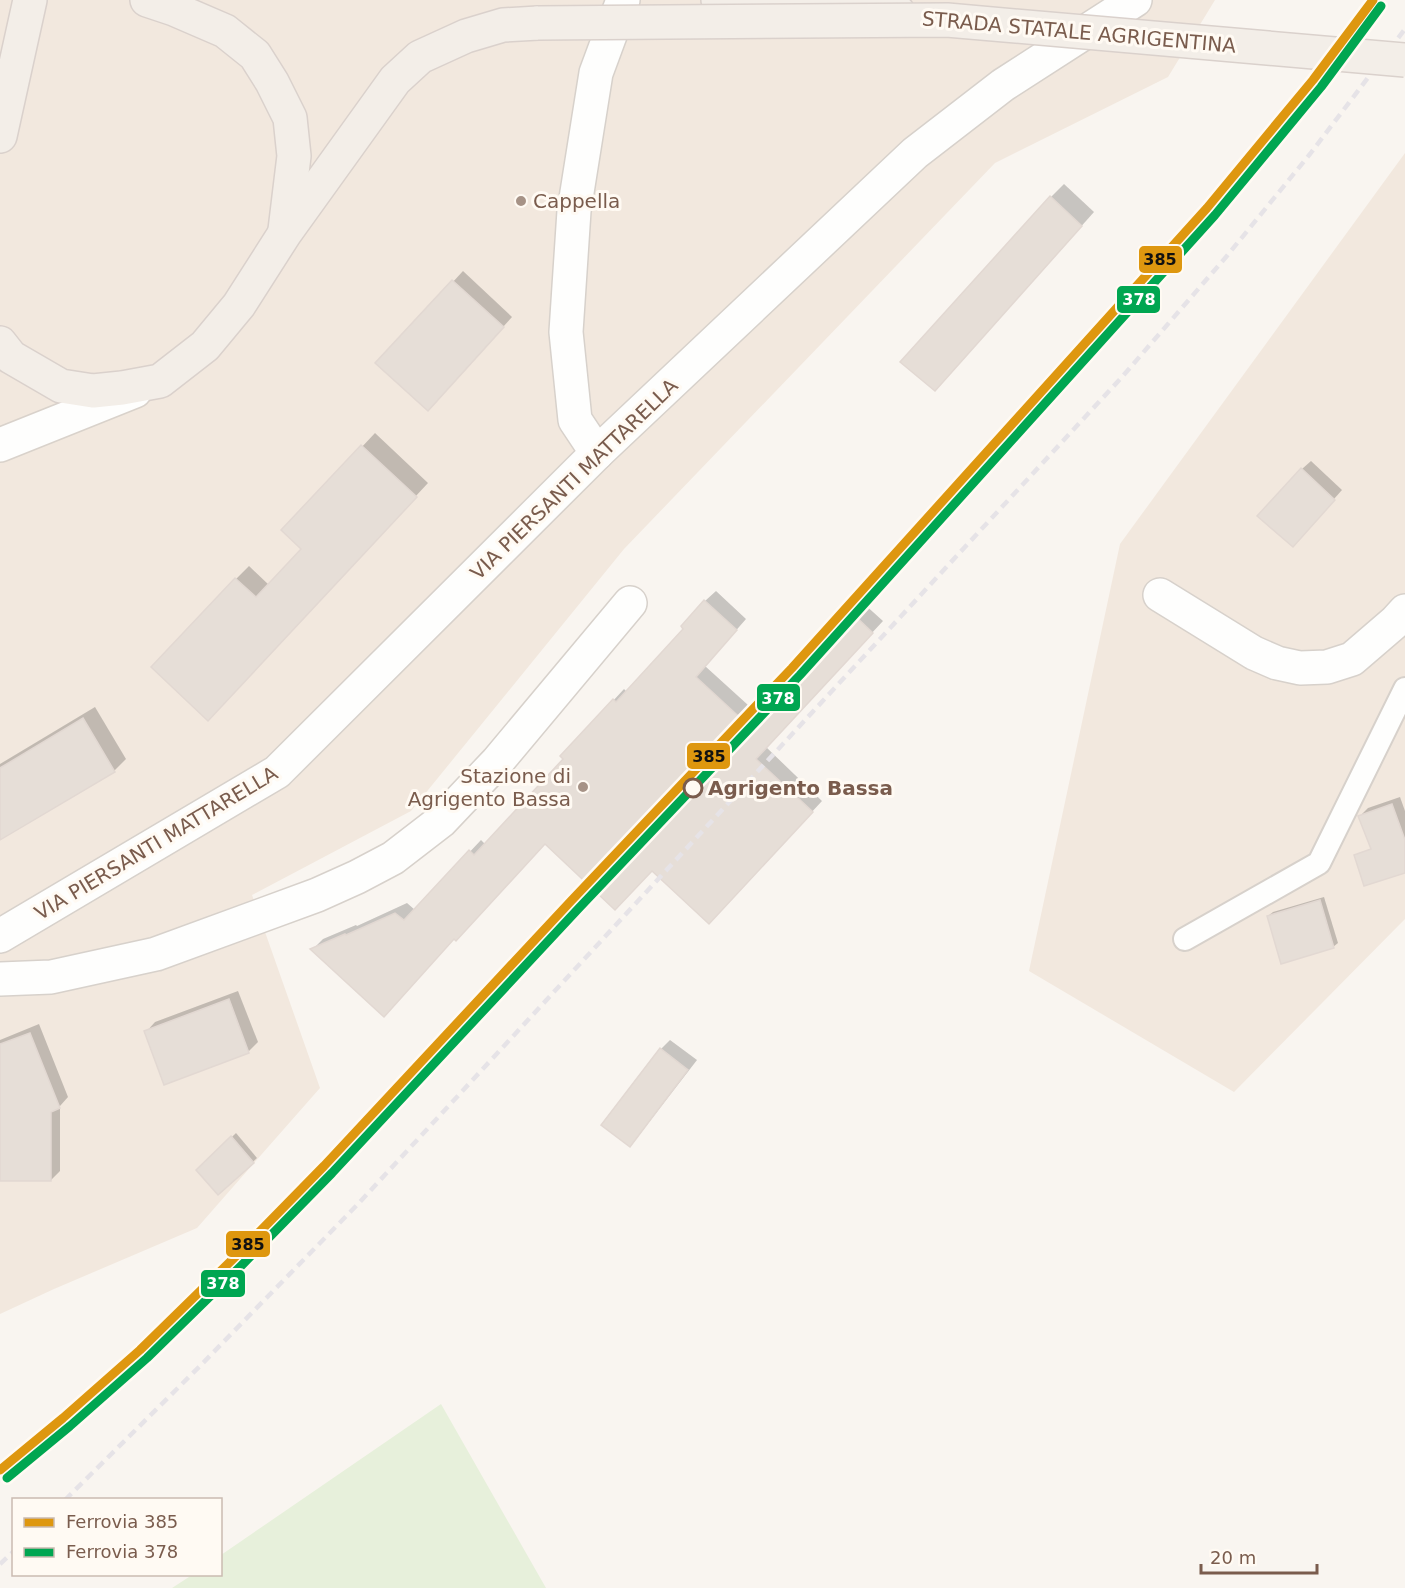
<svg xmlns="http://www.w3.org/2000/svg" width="1405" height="1588" font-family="'DejaVu Sans',sans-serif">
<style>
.residential{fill:#f2e8de}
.green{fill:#e7f0db}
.shadow{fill:#0003}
.building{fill:#e6ded7;stroke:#e2d8d2;stroke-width:1.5}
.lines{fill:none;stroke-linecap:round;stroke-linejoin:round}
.lane-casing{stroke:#d7d1cb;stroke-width:26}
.street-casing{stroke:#d7d1cb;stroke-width:36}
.secondary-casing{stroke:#d9d2cb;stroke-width:36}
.primary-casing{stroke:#dad1cc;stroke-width:36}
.lane{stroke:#fefefd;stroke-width:22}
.street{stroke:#fefefd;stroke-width:33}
.secondary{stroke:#fefefd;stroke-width:33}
.primary{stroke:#f3eee8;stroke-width:33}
.rail{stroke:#e6e3e7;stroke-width:4.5;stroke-dasharray:9 6;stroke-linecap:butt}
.primary-bridge-casing{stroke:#dad1cc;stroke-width:36;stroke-linecap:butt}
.primary-bridge{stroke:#f3eee8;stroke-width:33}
.rail-1-casing{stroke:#fffaf3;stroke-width:14}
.rail-2-casing{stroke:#fffaf3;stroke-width:14}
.rail-1{stroke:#de970f;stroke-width:9}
.rail-2{stroke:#00a651;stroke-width:9}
.poi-dot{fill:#a69286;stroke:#fffaf3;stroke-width:2}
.stop-dot{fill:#fffaf3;stroke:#7a5c4d;stroke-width:3}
.labels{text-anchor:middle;stroke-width:6;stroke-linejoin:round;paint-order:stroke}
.street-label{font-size:20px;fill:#7a5c4d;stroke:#fffaf3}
.poi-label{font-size:20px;fill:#7a5c4d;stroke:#fffaf3;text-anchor:start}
.stop-label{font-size:20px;font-weight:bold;fill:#7a5c4d;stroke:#fffaf3;text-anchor:start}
.line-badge{stroke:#fffaf3;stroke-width:2}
.badge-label{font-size:16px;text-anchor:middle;font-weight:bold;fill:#fff}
.pale-badge-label{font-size:16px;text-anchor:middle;font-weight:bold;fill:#111}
</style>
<rect width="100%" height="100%" fill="#f9f5f0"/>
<g class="residential">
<path d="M 0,0 L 1215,0 L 1168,77 L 995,163 L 624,549 L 411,811 L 252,895 L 320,1088 L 197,1228 L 54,1289 L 0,1314 Z"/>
<path d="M 1405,153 L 1405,919 L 1234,1092 L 1029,971 L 1120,544 Z"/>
</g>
<path class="green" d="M 441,1404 L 546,1588 L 172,1588 L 192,1575 L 220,1574 L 221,1555 Z"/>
<g class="shadow">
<path d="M 1064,184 L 1094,212 L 948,376 L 1051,197 Z"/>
<path d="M 463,271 L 512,317 L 437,400 L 378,363 Z"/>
<path d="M 375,433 L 428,483 L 221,706 L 236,579 L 249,566 L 269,585 L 304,549 L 284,530 Z"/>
<path d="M 1311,461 L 1342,490 L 1301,536 L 1302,469 Z"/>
<path d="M 716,591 L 746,619 L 705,666 L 759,715 L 863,603 L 883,621 L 766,747 L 822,801 L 720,911 L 652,869 L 546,842 L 466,928 L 313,949 L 323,939 L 356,925 L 357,926 L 407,903 L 415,910 L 481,840 L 486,845 L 566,759 L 562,756 L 624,689 L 627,692 L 685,628 L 705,601 Z"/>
<path d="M 95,707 L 126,759 L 114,771 L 0,838 L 0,764 Z"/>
<path d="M 1400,797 L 1405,811 L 1405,859 L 1360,816 L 1368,808 Z"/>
<path d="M 1324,897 L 1338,943 L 1333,947 L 1268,916 L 1273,912 Z"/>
<path d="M 238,991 L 258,1042 L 248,1052 L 146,1032 L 155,1022 Z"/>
<path d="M 39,1024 L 68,1097 L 60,1106 L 60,1171 L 51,1180 L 0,1180 L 0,1040 Z"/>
<path d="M 670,1040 L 697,1060 L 639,1135 L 630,1145 L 661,1049 Z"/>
<path d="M 236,1133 L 257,1158 L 218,1193 L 198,1170 Z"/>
</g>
<g class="building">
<path d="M 1050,196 L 1082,226 L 935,391 L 900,362 Z"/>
<path d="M 452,280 L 504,327 L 428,411 L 375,363 Z"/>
<path d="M 361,445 L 417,497 L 208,721 L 151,667 L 235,578 L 256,597 L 301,549 L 281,530 Z"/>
<path d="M 1301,468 L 1335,500 L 1293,547 L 1257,516 Z"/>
<path d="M 704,600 L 737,630 L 696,677 L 748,725 L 852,613 L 873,633 L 756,759 L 813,812 L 709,924 L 652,871 L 615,910 L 545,844 L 456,941 L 454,939 L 384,1017 L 310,949 L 345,934 L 346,935 L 395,913 L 404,920 L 469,850 L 474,855 L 563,759 L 560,756 L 613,699 L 616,702 L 683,629 L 681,626 Z"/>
<path d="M 83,718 L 115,772 L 0,840 L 0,768 Z"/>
<path d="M 1392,804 L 1405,840 L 1405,873 L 1364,886 L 1354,855 L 1371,849 L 1358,816 Z"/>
<path d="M 1320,900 L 1334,948 L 1281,964 L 1267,916 Z"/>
<path d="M 229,999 L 249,1053 L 164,1085 L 144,1031 Z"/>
<path d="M 30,1033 L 60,1108 L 51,1112 L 51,1181 L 0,1181 L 0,1044 Z"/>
<path d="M 660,1048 L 688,1070 L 630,1147 L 601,1125 Z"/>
<path d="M 231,1136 L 254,1163 L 218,1195 L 196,1170 Z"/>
</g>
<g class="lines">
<g class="lane-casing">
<path id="lane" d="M 1185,939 L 1319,863 L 1405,689"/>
</g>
<g class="street-casing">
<g id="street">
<path d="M 597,453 L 575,420 L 566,332 L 574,211 L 596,73 L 623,0"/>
<path d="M 1160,595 L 1254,653 L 1277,663 L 1300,668 L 1327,667 L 1352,659 L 1395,622 L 1405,611"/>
<path d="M 0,936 L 277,772 L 597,453 L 915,153 L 1003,85 L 1135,0"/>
<path d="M 0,979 L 51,977 L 156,954 L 317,895 L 357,877 L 393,858 L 441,821 L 497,762 L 630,603"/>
</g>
</g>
<g class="secondary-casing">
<path id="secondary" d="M 0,445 L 135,391"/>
</g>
<g class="primary-casing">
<g id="primary">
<path d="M 147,0 L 174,9 L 225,31 L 255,55 L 272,82 L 290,118 L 294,156 L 285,230"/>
<path d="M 718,0 L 817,9"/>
<path d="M 831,0 L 898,12"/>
<path d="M 0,136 L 30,0"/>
<path d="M 0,343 L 11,357 L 61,386 L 93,391 L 122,388 L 160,381 L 205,346 L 239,305 L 285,233 L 395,80 L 420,57 L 466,36 L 503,25 L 538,23"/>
</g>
</g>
<use href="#lane" class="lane"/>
<use href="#street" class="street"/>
<use href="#secondary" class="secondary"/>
<use href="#primary" class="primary"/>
<g class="rail">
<path d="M 65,1500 L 200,1366 L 358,1204 L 1122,377 L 1226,257 L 1310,154 L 1405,29"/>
<path d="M 0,1564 L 14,1551"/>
</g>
<g class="primary-bridge-casing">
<path id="primary-bridge" d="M 538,23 L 947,20 L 1405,60"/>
</g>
<use href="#primary-bridge" class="primary-bridge"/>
<g class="rail-1-casing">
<path id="rail-1" d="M 0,1470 L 63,1418 L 140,1350 L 233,1259 L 324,1166 L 571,901 L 792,668 L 1207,208 L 1313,80 L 1373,0"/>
</g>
<g class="rail-2-casing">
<path id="rail-2" d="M 7,1478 L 70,1426 L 147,1358 L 241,1266 L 332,1173 L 579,908 L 800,675 L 1215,215 L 1321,87 L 1381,6"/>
</g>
<use href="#rail-1" class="rail-1"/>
<use href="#rail-2" class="rail-2"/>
</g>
<g class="poi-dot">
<circle cx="521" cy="201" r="6"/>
<circle cx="583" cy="787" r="6"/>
</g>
<circle class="stop-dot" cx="693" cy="788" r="9"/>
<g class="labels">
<g class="street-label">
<text transform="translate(1079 32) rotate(5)" y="7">STRADA STATALE AGRIGENTINA</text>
<text transform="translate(574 479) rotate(-44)" y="7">VIA PIERSANTI MATTARELLA</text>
<text transform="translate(156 843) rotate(-31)" y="7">VIA PIERSANTI MATTARELLA</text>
</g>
<g class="poi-label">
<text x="533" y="208">Cappella</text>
<text x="571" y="783" text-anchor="end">Stazione di<tspan x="571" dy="23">Agrigento Bassa</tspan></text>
</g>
<g class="stop-label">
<text x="708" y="795">Agrigento Bassa</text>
</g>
</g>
<g class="line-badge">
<rect x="1138" y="245" width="45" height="29" rx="6" fill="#de970f"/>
<rect x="1116" y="285" width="45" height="29" rx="6" fill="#00a651"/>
<rect x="756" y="683" width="45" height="29" rx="6" fill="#00a651"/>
<rect x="686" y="742" width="45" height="28" rx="6" fill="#de970f"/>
<rect x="225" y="1230" width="46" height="28" rx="6" fill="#de970f"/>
<rect x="200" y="1269" width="46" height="29" rx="6" fill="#00a651"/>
</g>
<g class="badge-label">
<text x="1139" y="305">378</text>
<text x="778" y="704">378</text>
<text x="223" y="1289">378</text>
</g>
<g class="pale-badge-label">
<text x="1160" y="265">385</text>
<text x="709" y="762">385</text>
<text x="248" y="1250">385</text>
</g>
<rect x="12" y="1498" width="210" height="78" fill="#fffaf3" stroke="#cabbb1" stroke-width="1.5"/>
<rect x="24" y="1518" width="30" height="9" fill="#de970f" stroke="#cabbb1" stroke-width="1.5"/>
<text x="66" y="1528" font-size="18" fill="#7a5c4d">Ferrovia 385</text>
<rect x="24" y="1548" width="30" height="9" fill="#00a651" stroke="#cabbb1" stroke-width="1.5"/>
<text x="66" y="1558" font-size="18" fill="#7a5c4d">Ferrovia 378</text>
<path d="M1201 1564v9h116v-9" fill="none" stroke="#7a5c4d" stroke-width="3"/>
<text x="1210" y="1564" font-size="18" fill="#7a5c4d" stroke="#fffaf3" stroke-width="4.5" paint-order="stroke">20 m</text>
</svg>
